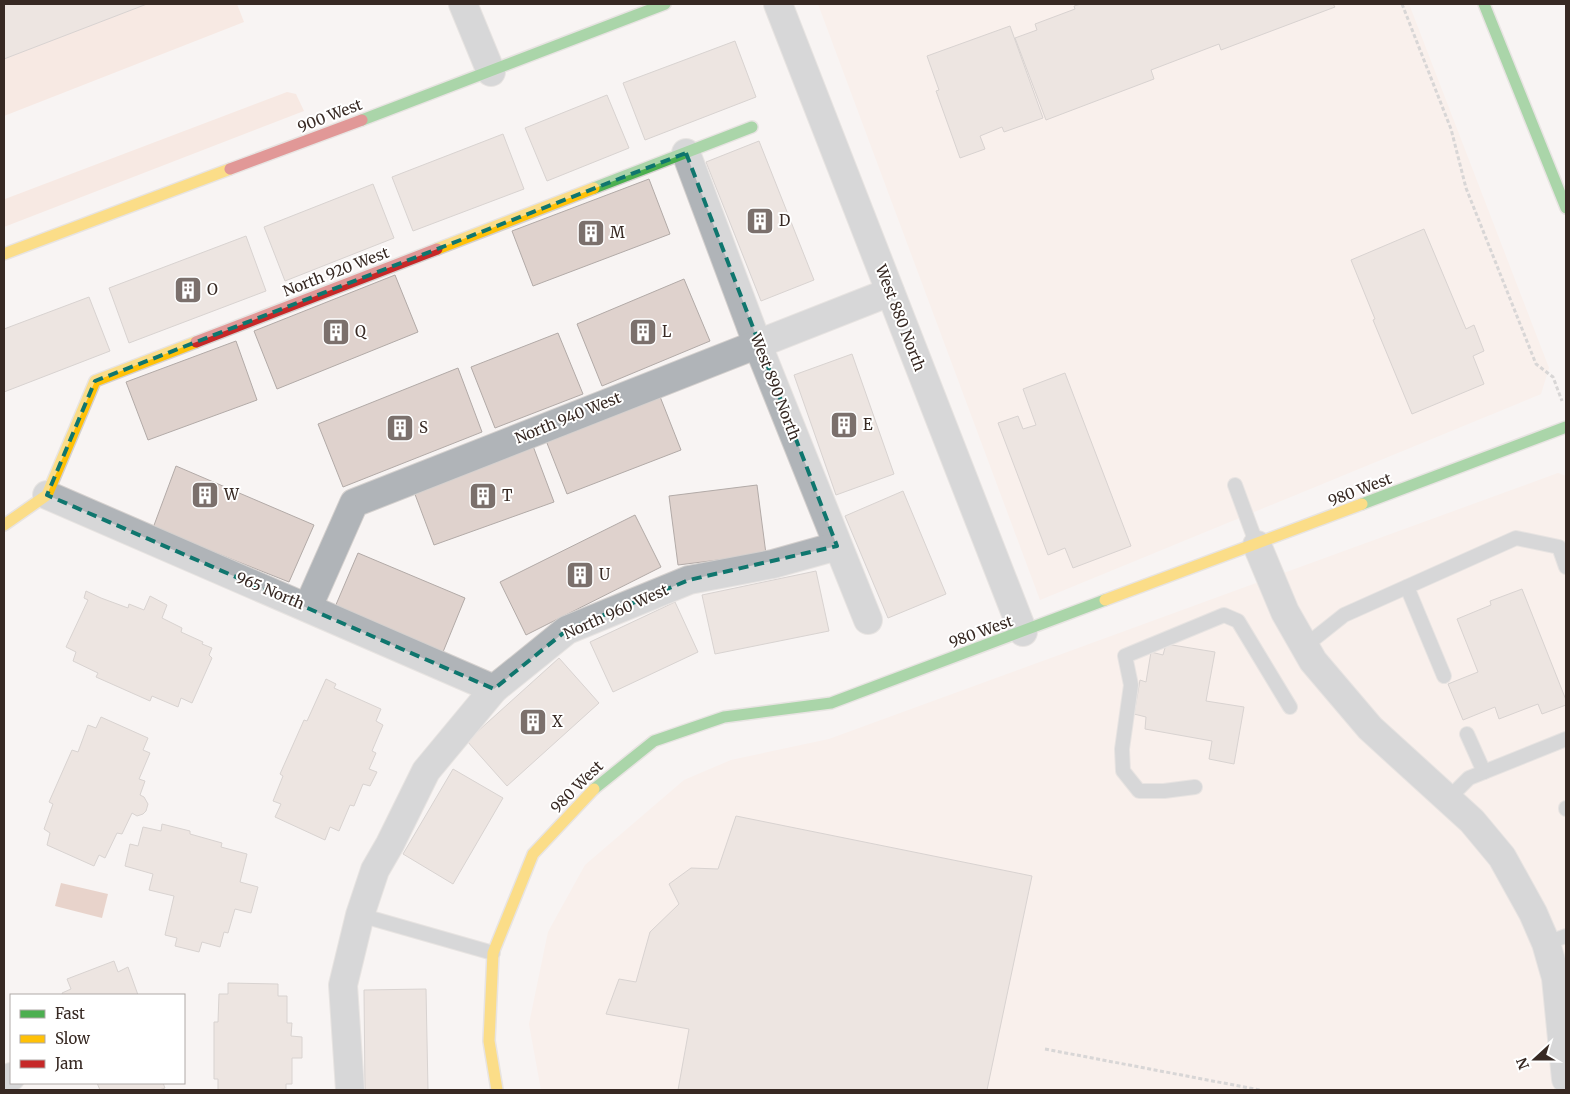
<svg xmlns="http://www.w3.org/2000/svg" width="1570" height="1094" font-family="Merriweather,serif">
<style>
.built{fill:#fbeae4}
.green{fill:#f7dbd1}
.water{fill:#d6ac9c}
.building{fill:#dfd2cd;stroke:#b2aaa7}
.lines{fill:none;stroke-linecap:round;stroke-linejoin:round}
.lane-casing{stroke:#d4d0ce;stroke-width:16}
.street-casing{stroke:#d4d0ce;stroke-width:30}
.fast-casing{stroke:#d4d0ce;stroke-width:14}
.slow-casing{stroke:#d4d0ce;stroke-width:14}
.jam-casing{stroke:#d4d0ce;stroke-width:14}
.path{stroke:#b1b2b3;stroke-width:3;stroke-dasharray:4 2.5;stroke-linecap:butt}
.lane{stroke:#b0b4b8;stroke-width:14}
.street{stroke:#b0b4b8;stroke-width:28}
.fast{stroke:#4caf50;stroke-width:11}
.slow{stroke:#ffc107;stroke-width:11}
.jam{stroke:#c62828;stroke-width:11}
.marked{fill:none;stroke:#0f766e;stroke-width:4;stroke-dasharray:10 6;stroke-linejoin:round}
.labels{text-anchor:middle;stroke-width:4;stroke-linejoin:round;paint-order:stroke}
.street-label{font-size:15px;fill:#372923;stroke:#fff}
.poi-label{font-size:15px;fill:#372923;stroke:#fff;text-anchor:start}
</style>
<rect width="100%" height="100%" fill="#f8f4f3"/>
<g class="built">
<path d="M 818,4 L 1409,4 L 1549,368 L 1541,394 L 1040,600 Z"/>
<path d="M 1558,473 L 1566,476 L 1566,1090 L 541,1090 L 529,1024 L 548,932 L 585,865 L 684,780 L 731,760 L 829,739 Z"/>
</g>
<g class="green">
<path d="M 147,4 L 237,4 L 244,22 L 4,116 L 4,59 Z"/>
<path d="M 287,92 L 296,94 L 304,111 L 4,227 L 4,198 L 5,199 Z"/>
</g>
<path class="water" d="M 61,883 L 108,894 L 102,918 L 55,906 Z"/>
<g class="building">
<path d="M 4,4 L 147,4 L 4,59 Z"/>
<path d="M 1081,4 L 1333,4 L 1335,7 L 1221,50 L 1219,44 L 1151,70 L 1154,79 L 1046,120 L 1015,38 L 1037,30 L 1035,24 L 1075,9 L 1074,6 Z"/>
<path d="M 1010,26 L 1043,118 L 1004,132 L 1002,127 L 980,136 L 985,149 L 960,158 L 936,91 L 939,90 L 927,56 Z"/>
<path d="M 735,41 L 756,97 L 645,140 L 623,83 Z"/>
<path d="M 607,95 L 629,148 L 547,181 L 525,128 Z"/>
<path d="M 503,134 L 524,189 L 413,231 L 392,177 Z"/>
<path d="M 759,141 L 814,280 L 761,301 L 706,162 Z"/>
<path d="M 649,179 L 670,234 L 533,286 L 512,231 Z"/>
<path d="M 373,184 L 394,238 L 285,281 L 264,227 Z"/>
<path d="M 1424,229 L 1466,329 L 1474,325 L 1484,351 L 1473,356 L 1484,384 L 1412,414 L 1373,320 L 1375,319 L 1351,260 Z"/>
<path d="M 246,236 L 266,291 L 129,343 L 109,288 Z"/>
<path d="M 395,275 L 418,332 L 277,389 L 254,331 Z"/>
<path d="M 684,279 L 710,341 L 602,386 L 577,324 Z"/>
<path d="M 89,297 L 110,351 L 4,392 L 4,329 Z"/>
<path d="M 558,333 L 583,394 L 495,428 L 471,367 Z"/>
<path d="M 236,341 L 257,400 L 148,440 L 126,382 Z"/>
<path d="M 852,354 L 894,474 L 836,495 L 794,375 Z"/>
<path d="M 458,368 L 482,432 L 343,487 L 318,424 Z"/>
<path d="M 1065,373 L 1131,546 L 1073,568 L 1065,548 L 1048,555 L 998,423 L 1018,416 L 1023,429 L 1036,425 L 1023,389 Z"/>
<path d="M 659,394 L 681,450 L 567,494 L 545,438 Z"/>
<path d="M 533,446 L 554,502 L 434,545 L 413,489 Z"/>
<path d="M 176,466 L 314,525 L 289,582 L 153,528 Z"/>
<path d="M 757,485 L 766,554 L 678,565 L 669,496 Z"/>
<path d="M 903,491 L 946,594 L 888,618 L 845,516 Z"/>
<path d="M 635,515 L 661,567 L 526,635 L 500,582 Z"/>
<path d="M 358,553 L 465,598 L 443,652 L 335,607 Z"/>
<path d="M 816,571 L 829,631 L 715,654 L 702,595 Z"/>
<path d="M 1522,589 L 1566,700 L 1566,705 L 1542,714 L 1538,704 L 1499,719 L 1495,707 L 1463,720 L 1448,684 L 1478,672 L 1457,619 L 1491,605 L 1490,601 Z"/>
<path d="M 86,591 L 101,598 L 128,608 L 129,604 L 144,610 L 150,596 L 167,605 L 162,618 L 182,628 L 181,632 L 203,642 L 202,644 L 212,648 L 209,655 L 212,658 L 192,703 L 181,698 L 178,707 L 152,696 L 150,701 L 96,677 L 98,673 L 73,661 L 76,652 L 66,647 L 88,600 L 84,598 Z"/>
<path d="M 675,602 L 698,652 L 613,692 L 590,642 Z"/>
<path d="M 1166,644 L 1215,652 L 1206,701 L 1244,707 L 1234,764 L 1209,759 L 1212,741 L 1145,729 L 1146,717 L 1134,714 L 1140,680 L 1146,682 L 1151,652 L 1163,655 Z"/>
<path d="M 559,658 L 599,703 L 507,786 L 467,741 Z"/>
<path d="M 326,679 L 336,684 L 334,688 L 381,709 L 376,721 L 383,725 L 372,751 L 376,753 L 369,769 L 377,772 L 370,786 L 363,784 L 354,806 L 350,805 L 339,831 L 330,827 L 325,840 L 275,817 L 281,804 L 273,801 L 283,776 L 280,774 L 304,720 L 307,721 Z"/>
<path d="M 101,717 L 148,738 L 143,750 L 150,753 L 139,779 L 145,781 L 140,795 L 144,797 L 148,804 L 146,811 L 143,814 L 137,816 L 132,813 L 122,834 L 117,833 L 105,858 L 99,855 L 94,866 L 47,845 L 50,833 L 44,829 L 53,804 L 49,802 L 72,750 L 78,752 L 88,725 L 96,728 Z"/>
<path d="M 453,769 L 503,798 L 453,884 L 403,854 Z"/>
<path d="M 736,816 L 1032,876 L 987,1090 L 678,1090 L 689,1029 L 606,1014 L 619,979 L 636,982 L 650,932 L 679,904 L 669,884 L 691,868 L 718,869 Z"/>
<path d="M 162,824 L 190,831 L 190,834 L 222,843 L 221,847 L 247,854 L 240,882 L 258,887 L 251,913 L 235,909 L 228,933 L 224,932 L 220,947 L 202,942 L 199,952 L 175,946 L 177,938 L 165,935 L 174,896 L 149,890 L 153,874 L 125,866 L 130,844 L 138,846 L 143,827 L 161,831 Z"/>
<path d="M 114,961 L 118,972 L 128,967 L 138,995 L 63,995 L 62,993 L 71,989 L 67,979 Z"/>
<path d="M 228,983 L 278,984 L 278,996 L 287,996 L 287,1023 L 292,1023 L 291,1036 L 302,1037 L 302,1058 L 292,1058 L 292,1084 L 286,1084 L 286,1090 L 218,1090 L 218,1079 L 214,1079 L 214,1022 L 218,1022 L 219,994 L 228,994 Z"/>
<path d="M 426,989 L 428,1090 L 365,1090 L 364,990 Z"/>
<path d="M 97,1083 L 163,1083 L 165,1088 L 159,1090 L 100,1090 Z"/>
</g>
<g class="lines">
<g class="lane-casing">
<g id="lane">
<path d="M 1235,485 L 1257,545"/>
<path d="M 1407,587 L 1444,676"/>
<path d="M 1305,646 L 1344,615 L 1516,538 L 1559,547 L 1566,567"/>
<path d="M 1467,734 L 1484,772"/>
<path d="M 1195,787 L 1164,791 L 1139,791 L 1123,771 L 1122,749 L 1131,685 L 1125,656 L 1224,615 L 1238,621 L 1290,707"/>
<path d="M 1448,799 L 1469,778 L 1566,739"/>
<path d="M 1566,808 L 1566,809"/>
<path d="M 360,915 L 493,953"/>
<path d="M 1546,943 L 1566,936"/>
</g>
</g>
<g class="street-casing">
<g id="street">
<path d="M 463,4 L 491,72"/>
<path d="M 778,4 L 1023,632"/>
<path d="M 686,153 L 757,343 L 868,620"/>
<path d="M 47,495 L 494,689"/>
<path d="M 1257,545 L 1285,612 L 1313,661 L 1370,728 L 1472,821 L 1502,857 L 1533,913 L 1546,943 L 1556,978 L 1566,1079"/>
<path d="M 308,607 L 354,503 L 890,292"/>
<path d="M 4,1080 L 11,1077"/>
<path d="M 350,1090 L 343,985 L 360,915 L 375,870 L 390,844 L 426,771 L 494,689 L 567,630 L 689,580 L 773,564 L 837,546"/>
</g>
</g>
<g class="fast-casing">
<g id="fast">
<path d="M 1484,4 L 1566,208"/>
<path d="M 362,120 L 665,4"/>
<path d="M 594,188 L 752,127"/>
<path d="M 1362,504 L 1566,427"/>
<path d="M 594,789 L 654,741 L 724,717 L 831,703 L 1105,600"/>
</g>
</g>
<g class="slow-casing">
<g id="slow">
<path d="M 437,249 L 594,188"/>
<path d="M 4,254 L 230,169"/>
<path d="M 4,525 L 47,495 L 95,381 L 196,342"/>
<path d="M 1105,600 L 1362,504"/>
<path d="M 497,1090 L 489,1041 L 493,953 L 533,854 L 594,789"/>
</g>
</g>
<g class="jam-casing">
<g id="jam">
<path d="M 230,169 L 362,120"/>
<path d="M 196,342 L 437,249"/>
</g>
</g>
<g class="path">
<path d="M 1402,4 L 1451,129 L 1466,188 L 1536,364 L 1553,377 L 1562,401"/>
<path d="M 1045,1049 L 1260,1090"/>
</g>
<use href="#lane" class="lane"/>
<use href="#street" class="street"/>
<use href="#fast" class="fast"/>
<use href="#slow" class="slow"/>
<use href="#jam" class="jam"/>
</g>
<path d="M0 0H1570V1094H0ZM 686,153 L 837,546 L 689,580 L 567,630 L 494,689 L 47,495 L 95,381 Z" fill="#f8f4f3" fill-opacity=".55" fill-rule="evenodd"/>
<path class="marked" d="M 686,153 L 837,546 L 689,580 L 567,630 L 494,689 L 47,495 L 95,381 Z"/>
<defs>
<g id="building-square" transform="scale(1.4375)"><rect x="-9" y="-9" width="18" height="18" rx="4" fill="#7b706c" stroke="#fff"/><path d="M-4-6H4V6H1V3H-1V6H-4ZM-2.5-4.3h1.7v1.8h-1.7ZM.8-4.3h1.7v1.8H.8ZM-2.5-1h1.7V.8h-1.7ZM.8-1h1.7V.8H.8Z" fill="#fff"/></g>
</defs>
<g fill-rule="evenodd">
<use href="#building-square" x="760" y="221"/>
<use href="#building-square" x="591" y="233"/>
<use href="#building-square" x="188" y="290"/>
<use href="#building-square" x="336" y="332"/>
<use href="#building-square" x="643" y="332"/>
<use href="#building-square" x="844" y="425"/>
<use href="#building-square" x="400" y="428"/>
<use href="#building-square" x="205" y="495"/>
<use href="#building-square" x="483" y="496"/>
<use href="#building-square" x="580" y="575"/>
<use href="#building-square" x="533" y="722"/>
</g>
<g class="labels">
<g class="street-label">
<text transform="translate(330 116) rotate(-21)" y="5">900 West</text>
<text transform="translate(336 272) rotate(-21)" y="5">North 920 West</text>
<text transform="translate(900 318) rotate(69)" y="5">West 880 North</text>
<text transform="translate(775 387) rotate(69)" y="5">West 890 North</text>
<text transform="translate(568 418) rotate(-22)" y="5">North 940 West</text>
<text transform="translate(1360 490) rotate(-21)" y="5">980 West</text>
<text transform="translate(270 591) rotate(23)" y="5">965 North</text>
<text transform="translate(616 612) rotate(-24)" y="5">North 960 West</text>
<text transform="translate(981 632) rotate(-20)" y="5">980 West</text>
<text transform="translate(577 787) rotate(-45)" y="5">980 West</text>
</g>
<g class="poi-label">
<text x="779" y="226">D</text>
<text x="610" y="238">M</text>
<text x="207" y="295">O</text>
<text x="355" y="337">Q</text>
<text x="662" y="337">L</text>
<text x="863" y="430">E</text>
<text x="419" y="433">S</text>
<text x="224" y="500">W</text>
<text x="502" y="501">T</text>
<text x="599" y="580">U</text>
<text x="552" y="727">X</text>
</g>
</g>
<rect width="1570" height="1094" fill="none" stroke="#372923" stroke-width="10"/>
<rect x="10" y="994" width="175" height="90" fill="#ffffff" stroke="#afa9a7"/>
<rect x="20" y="1010" width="25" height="8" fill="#4caf50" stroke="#afa9a7"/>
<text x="55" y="1019" font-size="15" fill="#372923">Fast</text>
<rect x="20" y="1035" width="25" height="8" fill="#ffc107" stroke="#afa9a7"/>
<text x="55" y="1044" font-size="15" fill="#372923">Slow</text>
<rect x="20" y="1060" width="25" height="8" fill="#c62828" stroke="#afa9a7"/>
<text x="55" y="1069" font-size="15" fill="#372923">Jam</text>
<g transform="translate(1535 1059) rotate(249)" stroke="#ffffff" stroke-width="4" paint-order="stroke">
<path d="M0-4L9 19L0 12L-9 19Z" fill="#372923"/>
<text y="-8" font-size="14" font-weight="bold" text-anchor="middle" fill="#372923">N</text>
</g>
</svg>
